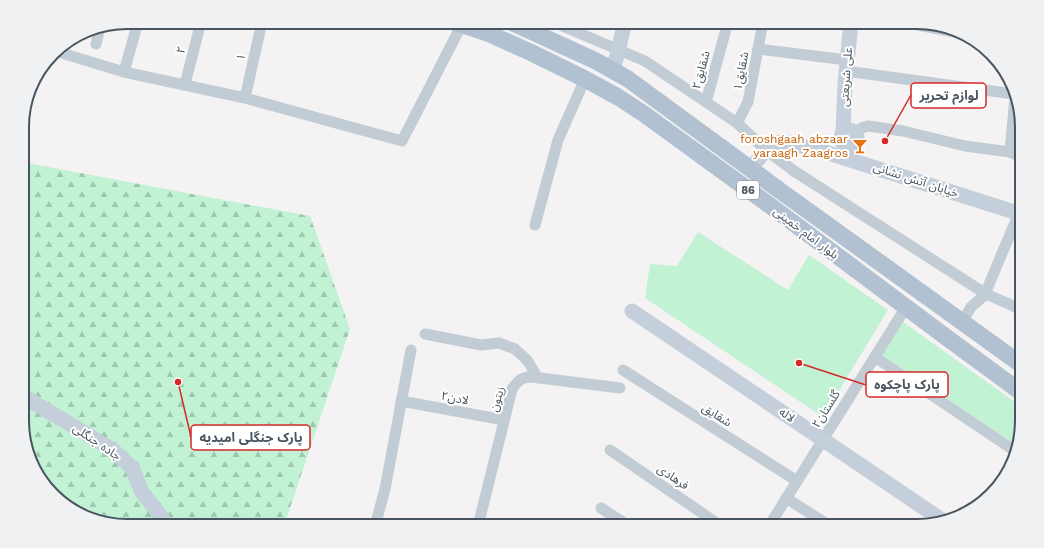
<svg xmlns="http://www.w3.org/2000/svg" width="1044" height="548" font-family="'Work Sans','Noto Sans Arabic',sans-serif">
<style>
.forest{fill:url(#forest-firs)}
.park{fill:#c0f2d3}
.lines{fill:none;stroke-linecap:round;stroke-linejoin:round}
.street{stroke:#c2ccd4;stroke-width:11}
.secondary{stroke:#c4cfdb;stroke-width:15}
.primary{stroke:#b1c1d1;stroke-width:17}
.labels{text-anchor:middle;stroke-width:4;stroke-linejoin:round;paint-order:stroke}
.shield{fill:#fff;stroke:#7f8890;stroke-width:1}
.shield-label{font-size:11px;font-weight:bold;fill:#485560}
.street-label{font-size:12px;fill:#485560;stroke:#fff}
.food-label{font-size:12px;fill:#c56008;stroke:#fff;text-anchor:end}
.rim{fill:none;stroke:#485560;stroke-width:2}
.leader{fill:none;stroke:#d62828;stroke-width:1.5}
.callout-dot{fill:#d62828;stroke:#fff;stroke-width:1.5}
.callout{fill:#fff;stroke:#d62828;stroke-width:1.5}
.callout-label{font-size:13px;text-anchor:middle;font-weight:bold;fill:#485560}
</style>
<defs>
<pattern id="forest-firs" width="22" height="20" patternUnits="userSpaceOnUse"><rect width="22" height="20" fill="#c0f2d3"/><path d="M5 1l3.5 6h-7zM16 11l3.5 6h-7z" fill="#9ec7af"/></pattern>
</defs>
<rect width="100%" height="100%" fill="#f4f2f2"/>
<path class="forest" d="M 22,162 L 310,216 L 350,329 L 284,526 L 127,526 L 80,515 L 40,480 L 23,435 Z"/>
<g class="park">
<path d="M 698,232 L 788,290 L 809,255 L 888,310 L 823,417 L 645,298 L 650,264 L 677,266 Z"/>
<path d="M 903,322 L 1022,407 L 1022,421 L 1016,445 L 882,355 Z"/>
</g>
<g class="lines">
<g class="street">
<path d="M 553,22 L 645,61 L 737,123 L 766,150 L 794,171 L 986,294"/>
<path d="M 902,22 L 965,34"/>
<path d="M 96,44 L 100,27"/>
<path d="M 758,49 L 847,60"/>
<path d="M 55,51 L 124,72 L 245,98 L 402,141 L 462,24"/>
<path d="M 846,71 L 1014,94"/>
<path d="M 124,72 L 138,22"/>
<path d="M 185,84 L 201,22"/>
<path d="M 245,98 L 262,22"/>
<path d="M 706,102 L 728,22"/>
<path d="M 737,123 L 748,102 L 763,22"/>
<path d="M 855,133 L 862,128 L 868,126 L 903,131 L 965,146 L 1010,152 L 1021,157"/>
<path d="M 1010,152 L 1015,97"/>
<path d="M 535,225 L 558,140 L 585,79"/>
<path d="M 985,294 L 1021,208"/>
<path d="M 962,322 L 971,307 L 986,294 L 1009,304 L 1022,311"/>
<path d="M 425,334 L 481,345 L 499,343 L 515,349 L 527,360 L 538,378"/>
<path d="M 875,357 L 1015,451"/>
<path d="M 623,370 L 797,481"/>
<path d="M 401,401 L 504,420"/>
<path d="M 610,450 L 721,526"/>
<path d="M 786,498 L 830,526"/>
<path d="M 601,508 L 629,526"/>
<path d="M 375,526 L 385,489 L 411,350"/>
<path d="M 478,526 L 512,389 C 519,380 521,377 532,377 L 620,388"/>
<path d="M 769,526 L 906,307"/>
</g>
<g class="secondary">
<path d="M 613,71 L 625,22"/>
<circle cx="849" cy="138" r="8"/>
<path d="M 843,132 L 845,84 L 851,22"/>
<path d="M 750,169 L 766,150 L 771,146 L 780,142 L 786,142 L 822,151 L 1021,214"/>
<path d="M 632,311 L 942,520"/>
<path d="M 23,396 L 113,450 L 132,468 L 142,492 L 163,519 L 160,526"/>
</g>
<g class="primary">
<path d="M 454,22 L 490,34 L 532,53 L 585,79 L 618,97 L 644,114 L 776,210 L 950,340 L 1022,393"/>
<path d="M 511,22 L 596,61 L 628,79 L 786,195 L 1022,365"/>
</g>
</g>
<defs>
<g id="bar-bare" transform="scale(1.2)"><path d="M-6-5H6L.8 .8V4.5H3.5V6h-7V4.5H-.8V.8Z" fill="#e8710a" stroke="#fff" stroke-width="2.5" paint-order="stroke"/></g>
</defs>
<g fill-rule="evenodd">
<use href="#bar-bare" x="860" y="146"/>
</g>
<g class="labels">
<rect class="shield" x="737" y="181" width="22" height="18" rx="3"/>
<g class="shield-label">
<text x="748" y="194">86</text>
</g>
<g class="street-label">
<text transform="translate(181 50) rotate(-76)" y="4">۲</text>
<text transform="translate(241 57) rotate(-77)" y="4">۱</text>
<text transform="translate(701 70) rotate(-75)" y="4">شقایق۲</text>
<text transform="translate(741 71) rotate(-79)" y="4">شقایق۱</text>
<text transform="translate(846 77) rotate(-86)" y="4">علی شریعتی</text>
<text transform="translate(916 180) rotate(18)" y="4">خیابان آتش نشانی</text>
<text transform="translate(806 233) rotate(37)" y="4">بلوار امام خمینی</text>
<text transform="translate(455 398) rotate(11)" y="4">لادن۲</text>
<text transform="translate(497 399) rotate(-73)" y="4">زیتون</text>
<text transform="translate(826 409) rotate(-58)" y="4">گلستان۲</text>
<text transform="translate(717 415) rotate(33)" y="4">شقایق</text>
<text transform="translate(787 415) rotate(34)" y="4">لاله</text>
<text transform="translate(97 442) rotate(34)" y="4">جاده جنگلی</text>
<text transform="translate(673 477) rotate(34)" y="4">فرهادی</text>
</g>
<g class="food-label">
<text x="848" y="143">foroshgaah abzaar<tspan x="848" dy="14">yaraagh Zaagros</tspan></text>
</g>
</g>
<path d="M0 0H1044V548H0ZM127 29H917A98 98 0 0 1 1015 127V421A98 98 0 0 1 917 519H127A98 98 0 0 1 29 421V127A98 98 0 0 1 127 29Z" fill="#f0f1f2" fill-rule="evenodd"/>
<path class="rim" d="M127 29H917A98 98 0 0 1 1015 127V421A98 98 0 0 1 917 519H127A98 98 0 0 1 29 421V127A98 98 0 0 1 127 29Z"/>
<path class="leader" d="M885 141L911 95M799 363L866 385M178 382L191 437"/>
<g class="callout-dot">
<circle cx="885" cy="141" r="4"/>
<circle cx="799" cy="363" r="4"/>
<circle cx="178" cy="382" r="4"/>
</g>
<g class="callout">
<rect x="911" y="83" width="75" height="25" rx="4"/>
<rect x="866" y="372" width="82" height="25" rx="4"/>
<rect x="191" y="425" width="119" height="25" rx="4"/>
</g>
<g class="callout-label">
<text x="949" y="100">لوازم تحریر</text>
<text x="907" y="389">پارک پاچکوه</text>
<text x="251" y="442">پارک جنگلی امیدیه</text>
</g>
</svg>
